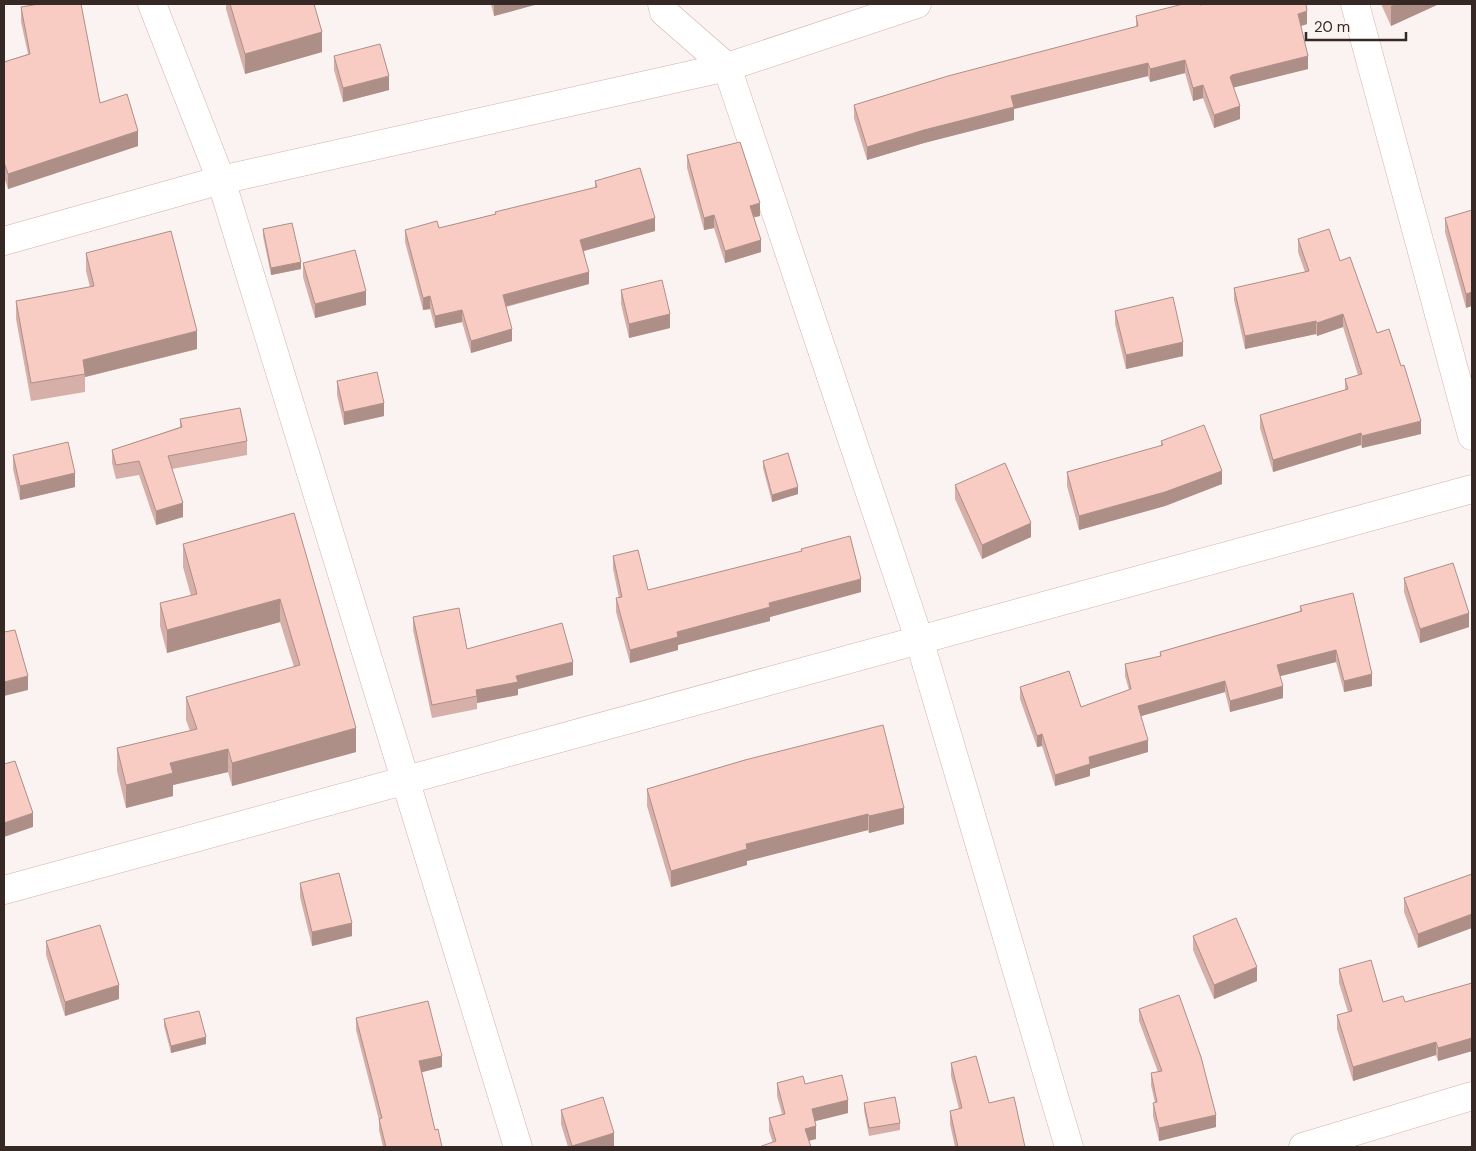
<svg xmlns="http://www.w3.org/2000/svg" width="1476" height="1151" font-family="'DM Sans',sans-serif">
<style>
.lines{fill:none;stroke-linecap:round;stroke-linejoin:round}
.minor-casing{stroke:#d3b0a9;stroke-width:29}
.secondary-casing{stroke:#d3b0a9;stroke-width:29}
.minor{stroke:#fff;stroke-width:28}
.secondary{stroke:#fff;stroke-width:28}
.wall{fill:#d5afa8}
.shaded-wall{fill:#ae8f88}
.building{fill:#f8ccc3;stroke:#ae8f88}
</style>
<rect width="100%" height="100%" fill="#fbf3f1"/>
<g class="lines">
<g class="minor-casing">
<g id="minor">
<path d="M 152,4 L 221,180 L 518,1147"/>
<path d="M 662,4 L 664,12 L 727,67 L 919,639 L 1069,1147"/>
<path d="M 1355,4 L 1472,436"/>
<path d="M 4,890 L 1472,489"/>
<path d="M 1303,1147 L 1472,1096"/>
</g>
</g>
<g class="secondary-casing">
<path id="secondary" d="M 4,241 L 221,180 L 727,67 L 917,4"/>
</g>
<use href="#minor" class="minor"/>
<use href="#secondary" class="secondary"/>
</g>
<g class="wall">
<path d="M 226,4 L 314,4 L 322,52 L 245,74 L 226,9 Z"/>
<path d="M 491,4 L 538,4 L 494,16 Z"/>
<path d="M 1381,4 L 1439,4 L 1391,26 Z"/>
<path d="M 1200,5 L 1307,24 L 1301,26 L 1308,69 L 1233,87 L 1240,119 L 1214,128 L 1203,98 L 1193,101 L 1185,73 L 1150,82 L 1148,76 L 1014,109 L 1014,120 L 924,143 L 867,160 L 854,118 L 854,105 L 1136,27 L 1136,16 Z"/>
<path d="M 21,7 L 100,103 L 138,146 L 8,189 L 4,177 L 4,62 L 28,54 L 21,22 Z"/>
<path d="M 334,56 L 389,90 L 343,102 L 334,70 Z"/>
<path d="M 687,155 L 760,216 L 754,217 L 761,252 L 725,263 L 714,228 L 704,230 L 687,168 Z"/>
<path d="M 595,181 L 655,231 L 584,251 L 589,284 L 506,307 L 512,341 L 471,353 L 462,322 L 435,328 L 430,309 L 423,310 L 405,242 L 405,230 L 439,228 L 495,214 L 495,212 L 595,188 Z"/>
<path d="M 1472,210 L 1466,308 L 1445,232 L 1445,218 Z"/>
<path d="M 263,229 L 301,269 L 271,275 L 263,236 Z"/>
<path d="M 1298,239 L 1340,261 L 1377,333 L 1421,434 L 1362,448 L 1361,445 L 1273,472 L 1260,428 L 1260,415 L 1345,390 L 1345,379 L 1358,375 L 1343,327 L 1317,336 L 1316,334 L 1245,349 L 1234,300 L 1234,288 L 1305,272 L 1298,252 Z"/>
<path d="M 86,253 L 197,349 L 85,377 L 85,392 L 31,401 L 16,319 L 16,301 L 90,287 L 86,271 Z"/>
<path d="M 303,263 L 366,305 L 315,318 L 303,277 Z"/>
<path d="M 621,290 L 670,328 L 629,338 L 621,304 Z"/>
<path d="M 1115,311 L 1183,356 L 1126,369 L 1115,324 Z"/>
<path d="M 337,381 L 384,416 L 344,425 L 337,395 Z"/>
<path d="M 180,419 L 247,441 L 247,455 L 172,469 L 183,517 L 156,525 L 139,475 L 116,479 L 112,463 L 112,450 L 180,427 Z"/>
<path d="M 1161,441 L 1222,484 L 1165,506 L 1079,530 L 1067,486 L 1067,472 L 1161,446 Z"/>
<path d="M 13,455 L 75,487 L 20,500 L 13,469 Z"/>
<path d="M 763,461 L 798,494 L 772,502 L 763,468 Z"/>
<path d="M 955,485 L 1031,537 L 982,559 L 955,499 Z"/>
<path d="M 294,513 L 356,752 L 232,786 L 228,772 L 173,785 L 173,796 L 126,808 L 117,771 L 117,748 L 190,731 L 186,720 L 186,697 L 294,667 L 280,622 L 167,653 L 160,626 L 160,603 L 191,596 L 183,567 L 183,544 Z"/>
<path d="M 801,549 L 861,592 L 770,617 L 770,621 L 678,645 L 678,650 L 630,663 L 616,612 L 616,598 L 619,598 L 613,569 L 613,556 L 648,590 L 801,552 Z"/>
<path d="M 1404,578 L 1469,627 L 1420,643 L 1404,592 Z"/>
<path d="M 1300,606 L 1372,686 L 1344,692 L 1336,662 L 1280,676 L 1283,698 L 1230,712 L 1225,692 L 1141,716 L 1148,752 L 1090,769 L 1090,776 L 1055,786 L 1042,746 L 1037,747 L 1020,699 L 1020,687 L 1081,707 L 1129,690 L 1125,676 L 1125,664 L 1160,656 L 1160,652 L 1300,611 Z"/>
<path d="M 413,617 L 467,649 L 573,675 L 518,689 L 518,695 L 477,703 L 477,709 L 432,718 L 413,630 Z"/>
<path d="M 745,760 L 904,824 L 869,833 L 868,830 L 747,861 L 747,865 L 671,887 L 647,806 L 647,789 Z"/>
<path d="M 1472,874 L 1418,948 L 1404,912 L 1404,898 Z"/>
<path d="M 300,883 L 352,936 L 312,946 L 300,897 Z"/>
<path d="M 1193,936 L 1257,981 L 1214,999 L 1193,950 Z"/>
<path d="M 46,941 L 119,999 L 65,1016 L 46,955 Z"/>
<path d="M 1339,969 L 1383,1002 L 1405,1002 L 1472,983 L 1472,1051 L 1438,1061 L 1436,1055 L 1353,1081 L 1337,1029 L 1337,1015 L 1348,1012 L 1339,983 Z"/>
<path d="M 1139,1009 L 1216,1127 L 1159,1141 L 1153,1116 L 1153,1103 L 1155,1103 L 1151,1085 L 1151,1073 L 1158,1072 L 1139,1021 Z"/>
<path d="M 356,1018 L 442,1067 L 422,1072 L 435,1130 L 442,1147 L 383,1147 L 379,1130 L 379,1120 L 356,1030 Z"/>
<path d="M 164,1019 L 206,1044 L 171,1053 L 164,1026 Z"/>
<path d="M 951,1063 L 989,1103 L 1025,1147 L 955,1147 L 950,1124 L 950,1111 L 959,1109 L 951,1076 Z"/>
<path d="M 777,1083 L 805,1084 L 848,1113 L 815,1121 L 816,1139 L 773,1143 L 769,1131 L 769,1118 L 782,1114 L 777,1096 Z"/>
<path d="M 864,1103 L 900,1123 L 900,1130 L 869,1136 L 864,1110 Z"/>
<path d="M 561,1110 L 614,1147 L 568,1147 L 561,1124 Z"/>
</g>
<g class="shaded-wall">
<path d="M 494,4 L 538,4 L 494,16 Z"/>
<path d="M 1396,4 L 1439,4 L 1391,26 L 1391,6 Z"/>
<path d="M 1307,11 L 1307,24 L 1298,27 L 1298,14 Z"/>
<path d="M 322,32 L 322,52 L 245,74 L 245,54 Z"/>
<path d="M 1308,56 L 1308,69 L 1232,88 L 1230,77 L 1232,75 Z"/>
<path d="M 1185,60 L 1185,73 L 1150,82 L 1150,69 Z"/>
<path d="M 1148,63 L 1148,76 L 1014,109 L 1014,120 L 924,143 L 867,160 L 867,147 L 1011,96 Z"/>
<path d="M 389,76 L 389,90 L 343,102 L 343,88 Z"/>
<path d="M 1203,85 L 1203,98 L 1193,101 L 1193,88 Z"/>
<path d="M 1240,106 L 1240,119 L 1214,128 L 1214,115 Z"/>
<path d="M 138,131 L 138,146 L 8,189 L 8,174 Z"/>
<path d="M 760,203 L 760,216 L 750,218 L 750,206 Z"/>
<path d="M 714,215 L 714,228 L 704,230 L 704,218 Z"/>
<path d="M 655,218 L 655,231 L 580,252 L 580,240 Z"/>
<path d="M 761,240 L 761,252 L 725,263 L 725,251 Z"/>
<path d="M 301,262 L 301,269 L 271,275 L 271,268 Z"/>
<path d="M 589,272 L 589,284 L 503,307 L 503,295 Z"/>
<path d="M 366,291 L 366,305 L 315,318 L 315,304 Z"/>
<path d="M 1472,292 L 1472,306 L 1466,308 L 1466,294 Z"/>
<path d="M 430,296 L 430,309 L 423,310 L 423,298 Z"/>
<path d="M 462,310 L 462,322 L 435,328 L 435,316 Z"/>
<path d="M 670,314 L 670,328 L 629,338 L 629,324 Z"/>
<path d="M 1343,314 L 1343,327 L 1317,336 L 1317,323 Z"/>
<path d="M 1316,321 L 1316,334 L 1245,349 L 1245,336 Z"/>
<path d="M 512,329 L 512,341 L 471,353 L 471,341 Z"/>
<path d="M 197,331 L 197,349 L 85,377 L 83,360 Z"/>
<path d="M 1183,342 L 1183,356 L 1126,369 L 1126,355 Z"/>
<path d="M 384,403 L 384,416 L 344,425 L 344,412 Z"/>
<path d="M 1421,421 L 1421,434 L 1362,448 L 1362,436 Z"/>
<path d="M 1361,433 L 1361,445 L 1273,472 L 1273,460 Z"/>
<path d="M 1222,471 L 1222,484 L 1165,506 L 1079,530 L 1079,516 Z"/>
<path d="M 75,473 L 75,487 L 20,500 L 20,486 Z"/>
<path d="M 798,487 L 798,494 L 772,502 L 772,495 Z"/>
<path d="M 183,503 L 183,517 L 156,525 L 156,511 Z"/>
<path d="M 1031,523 L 1031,537 L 982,559 L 982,545 Z"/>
<path d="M 861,579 L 861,592 L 770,617 L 770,621 L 678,645 L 678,650 L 630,663 L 630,650 L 677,632 L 769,603 Z"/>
<path d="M 280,599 L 280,622 L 167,653 L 167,630 Z"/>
<path d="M 1469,613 L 1469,627 L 1420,643 L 1420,629 Z"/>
<path d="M 1336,650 L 1336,662 L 1277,677 L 1277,665 Z"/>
<path d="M 573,662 L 573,675 L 518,689 L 518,695 L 477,703 L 477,696 L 476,690 L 516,676 Z"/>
<path d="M 1372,674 L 1372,686 L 1344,692 L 1344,681 Z"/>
<path d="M 28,676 L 28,690 L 4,696 L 4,682 Z"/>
<path d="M 1225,681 L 1225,692 L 1138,717 L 1138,706 Z"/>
<path d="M 1283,686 L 1283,698 L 1230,712 L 1230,701 Z"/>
<path d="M 356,728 L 356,752 L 232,786 L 232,763 Z"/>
<path d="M 1042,734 L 1042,746 L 1037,747 L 1037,736 Z"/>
<path d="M 1148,740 L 1148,752 L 1090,769 L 1090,776 L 1055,786 L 1055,775 L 1089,757 Z"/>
<path d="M 228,749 L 228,772 L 173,785 L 173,796 L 126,808 L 126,785 L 170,763 Z"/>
<path d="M 904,808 L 904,824 L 869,833 L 869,816 Z"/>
<path d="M 33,813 L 33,827 L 4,837 L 4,823 Z"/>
<path d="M 868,814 L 868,830 L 747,861 L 747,865 L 671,887 L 671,871 L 746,844 Z"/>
<path d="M 1472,914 L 1472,928 L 1418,948 L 1418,934 Z"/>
<path d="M 352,923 L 352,936 L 312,946 L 312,932 Z"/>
<path d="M 1257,967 L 1257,981 L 1214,999 L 1214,985 Z"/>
<path d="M 119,985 L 119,999 L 65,1016 L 65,1002 Z"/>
<path d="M 206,1037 L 206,1044 L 171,1053 L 171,1046 Z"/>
<path d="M 1472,1038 L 1472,1051 L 1438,1061 L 1438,1048 Z"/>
<path d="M 1436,1042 L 1436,1055 L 1353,1081 L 1353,1067 Z"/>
<path d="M 442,1056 L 442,1067 L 419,1073 L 419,1061 Z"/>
<path d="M 848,1100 L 848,1113 L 812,1122 L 812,1109 Z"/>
<path d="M 1216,1115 L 1216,1127 L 1159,1141 L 1159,1128 Z"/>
<path d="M 816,1126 L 816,1139 L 805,1142 L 805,1129 Z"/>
<path d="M 614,1133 L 614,1147 L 572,1147 L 572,1146 Z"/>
</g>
<g class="building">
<path d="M 39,4 L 81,4 L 100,103 L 127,94 L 138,131 L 8,174 L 4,162 L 4,62 L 30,54 L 21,7 Z"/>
<path d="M 230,4 L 314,4 L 322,32 L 245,54 Z"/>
<path d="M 1183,4 L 1200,4 L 1200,5 L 1204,4 L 1306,4 L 1307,11 L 1298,14 L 1308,56 L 1232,75 L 1230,77 L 1240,106 L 1214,115 L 1203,85 L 1193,88 L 1185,60 L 1150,69 L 1148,63 L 1011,96 L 1014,107 L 924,130 L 867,147 L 854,105 L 948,76 L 1138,26 L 1136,16 Z"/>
<path d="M 380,44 L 389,76 L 343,88 L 334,56 Z"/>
<path d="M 740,142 L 760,203 L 750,206 L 761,240 L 725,251 L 714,215 L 704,218 L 687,155 Z"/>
<path d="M 640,168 L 655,218 L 580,240 L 589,272 L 503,295 L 512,329 L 471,341 L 462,310 L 435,316 L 430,296 L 423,298 L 405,230 L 437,221 L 439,228 L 496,214 L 495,212 L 597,187 L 595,181 Z"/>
<path d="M 1472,210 L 1472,292 L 1466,294 L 1445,218 Z"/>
<path d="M 292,223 L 301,262 L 271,268 L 263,229 Z"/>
<path d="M 1329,229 L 1340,261 L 1350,257 L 1377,333 L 1389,329 L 1401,366 L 1404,365 L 1421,421 L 1362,436 L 1361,433 L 1273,460 L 1260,415 L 1348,389 L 1345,379 L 1362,374 L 1343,314 L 1317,323 L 1316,321 L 1245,336 L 1234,288 L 1309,271 L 1298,239 Z"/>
<path d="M 171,231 L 197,331 L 83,360 L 85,374 L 31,383 L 16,301 L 94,286 L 86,253 Z"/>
<path d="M 355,250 L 366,291 L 315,304 L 303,263 Z"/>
<path d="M 662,280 L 670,314 L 629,324 L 621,290 Z"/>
<path d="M 1173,297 L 1183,342 L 1126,355 L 1115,311 Z"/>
<path d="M 377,372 L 384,403 L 344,412 L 337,381 Z"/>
<path d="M 240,408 L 247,441 L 168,456 L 183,503 L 156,511 L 139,461 L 116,465 L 112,450 L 182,427 L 180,419 Z"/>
<path d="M 1204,425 L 1222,471 L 1165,492 L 1079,516 L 1067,472 L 1163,445 L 1161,441 Z"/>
<path d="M 68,442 L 75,473 L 20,486 L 13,455 Z"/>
<path d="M 788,453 L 798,487 L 772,495 L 763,461 Z"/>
<path d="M 1005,463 L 1031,523 L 982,545 L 955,485 Z"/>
<path d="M 294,513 L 356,728 L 232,763 L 228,749 L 170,763 L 173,773 L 126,785 L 117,748 L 197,729 L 186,697 L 300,665 L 280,599 L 167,630 L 160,603 L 197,594 L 183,544 Z"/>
<path d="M 850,536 L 861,579 L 769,603 L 770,607 L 677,632 L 678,637 L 630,650 L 616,598 L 622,597 L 613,556 L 638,550 L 648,590 L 802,551 L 801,549 Z"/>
<path d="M 1453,563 L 1469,613 L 1420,629 L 1404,578 Z"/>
<path d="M 1353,593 L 1372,674 L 1344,681 L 1336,650 L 1277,665 L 1283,686 L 1230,701 L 1225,681 L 1138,706 L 1148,740 L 1089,757 L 1090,764 L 1055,775 L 1042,734 L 1037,736 L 1020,687 L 1069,671 L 1081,707 L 1131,689 L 1125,664 L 1161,656 L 1160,652 L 1302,611 L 1300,606 Z"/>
<path d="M 459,608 L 467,649 L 562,623 L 573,662 L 516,676 L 518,682 L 476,690 L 477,696 L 432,705 L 413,617 Z"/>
<path d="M 15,630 L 28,676 L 4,682 L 4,632 Z"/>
<path d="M 883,725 L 904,808 L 869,816 L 868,814 L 746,844 L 747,849 L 671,871 L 647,789 L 745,760 Z"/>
<path d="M 15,761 L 33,813 L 4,823 L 4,764 Z"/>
<path d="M 339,873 L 352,923 L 312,932 L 300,883 Z"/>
<path d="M 1472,874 L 1472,914 L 1418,934 L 1404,898 Z"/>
<path d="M 1236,918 L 1257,967 L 1214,985 L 1193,936 Z"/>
<path d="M 100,925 L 119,985 L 65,1002 L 46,941 Z"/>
<path d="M 1371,960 L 1383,1002 L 1403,996 L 1405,1002 L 1472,983 L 1472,1038 L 1438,1048 L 1436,1042 L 1353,1067 L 1337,1015 L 1352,1011 L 1339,969 Z"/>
<path d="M 1179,995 L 1201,1057 L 1216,1115 L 1159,1128 L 1153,1103 L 1157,1102 L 1151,1073 L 1162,1071 L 1139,1009 Z"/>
<path d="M 428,1001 L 442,1056 L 419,1061 L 435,1130 L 438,1129 L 442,1147 L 386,1147 L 379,1119 L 382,1118 L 356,1018 Z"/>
<path d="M 199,1011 L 206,1037 L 171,1046 L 164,1019 Z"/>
<path d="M 976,1056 L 989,1103 L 1014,1097 L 1025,1147 L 958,1147 L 950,1111 L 962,1108 L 951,1063 Z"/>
<path d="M 842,1075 L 848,1100 L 812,1109 L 816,1126 L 805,1129 L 811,1147 L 759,1147 L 776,1141 L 769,1118 L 785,1114 L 777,1083 L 803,1076 L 805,1084 Z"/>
<path d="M 603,1097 L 614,1133 L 572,1146 L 561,1110 Z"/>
<path d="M 895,1097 L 900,1123 L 869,1128 L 864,1103 Z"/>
</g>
<rect width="1476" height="1151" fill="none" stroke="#352825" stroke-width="10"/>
<path d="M1306 32v8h100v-8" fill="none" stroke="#352825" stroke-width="2.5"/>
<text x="1314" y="32" font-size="15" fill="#352825" stroke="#fbf3f1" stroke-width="4" paint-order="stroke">20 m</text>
</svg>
